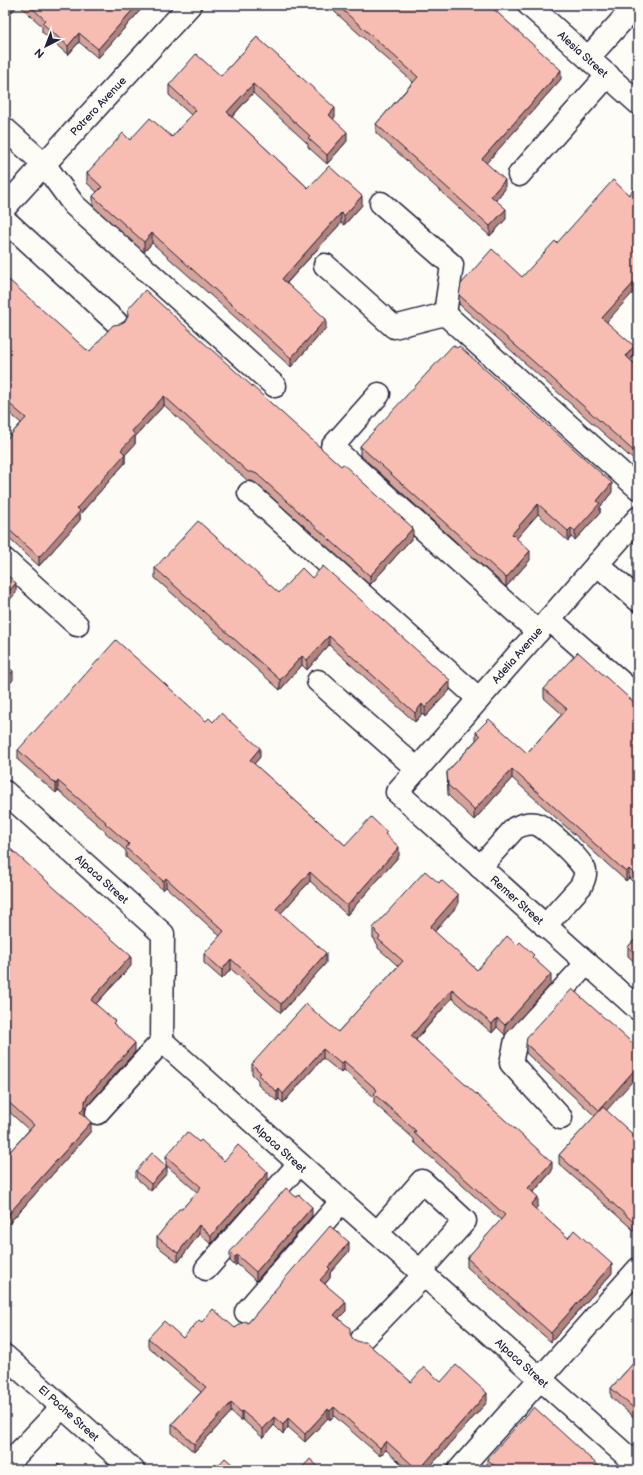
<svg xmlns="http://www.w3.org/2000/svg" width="643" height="1475" font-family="'Balsamiq Sans',sans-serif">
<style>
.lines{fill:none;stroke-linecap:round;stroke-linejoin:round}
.minor-casing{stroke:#22223b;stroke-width:25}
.minor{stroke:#fdfcf7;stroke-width:22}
.wall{fill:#d5a399;stroke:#22223b}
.shaded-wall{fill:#ae847d;stroke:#22223b}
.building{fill:#f8bdb2;stroke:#22223b}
.labels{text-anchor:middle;stroke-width:3;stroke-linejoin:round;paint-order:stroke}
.street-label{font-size:11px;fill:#22223b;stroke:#fdfcf7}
</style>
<rect width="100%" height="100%" fill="#fdfcf7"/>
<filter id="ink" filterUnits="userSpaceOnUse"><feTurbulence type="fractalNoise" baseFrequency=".025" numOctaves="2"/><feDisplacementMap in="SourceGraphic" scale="8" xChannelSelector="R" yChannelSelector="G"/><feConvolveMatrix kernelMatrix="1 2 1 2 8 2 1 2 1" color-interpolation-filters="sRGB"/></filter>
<g filter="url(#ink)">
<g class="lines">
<g class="minor-casing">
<g id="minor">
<path d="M 529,5 L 638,103"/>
<path d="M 588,58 L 636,5"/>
<path d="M 5,129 L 44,164 L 74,205 L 275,386"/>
<path d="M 519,175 L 608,75"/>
<path d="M 381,203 L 452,265 L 445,314"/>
<path d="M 5,207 L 190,5"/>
<path d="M 5,220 L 116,322"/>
<path d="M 325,265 L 394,327 L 445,314 L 638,488"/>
<path d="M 379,394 L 332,447 L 538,632"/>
<path d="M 249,493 L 479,699"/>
<path d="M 638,518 L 397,792 L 638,1009"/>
<path d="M 5,560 L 77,625"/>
<path d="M 597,564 L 638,600"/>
<path d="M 549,619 L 638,697"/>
<path d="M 318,681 L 417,769"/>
<path d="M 5,792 L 163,934 L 162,1041 L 638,1466"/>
<path d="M 480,867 L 515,828 C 521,825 528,822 536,824 C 546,827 583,861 585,871 C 586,876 583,881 581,886 L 545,926"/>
<path d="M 97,1113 L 162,1041"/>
<path d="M 561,1118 L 511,1063 L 516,1040 L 587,963"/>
<path d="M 377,1233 L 422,1181 L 465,1221 L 420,1271"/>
<path d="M 206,1269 L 299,1164"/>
<path d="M 246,1312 L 341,1202"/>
<path d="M 362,1339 L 424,1275"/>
<path d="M 5,1356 L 133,1470"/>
<path d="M 5,1467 L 62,1407"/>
<path d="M 459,1470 L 638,1269"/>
</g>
</g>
<use href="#minor" class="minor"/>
</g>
<g class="wall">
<path d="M 19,5 L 145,5 L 98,58 L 79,42 L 68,55 L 42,32 L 42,26 Z"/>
<path d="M 327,5 L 489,5 L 561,79 L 486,163 L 505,189 L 496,200 L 506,219 L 490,236 L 376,133 L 376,124 L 413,82 Z"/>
<path d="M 257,37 L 335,117 L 333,119 L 347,141 L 327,164 L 308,147 L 308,144 L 253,93 L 232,117 L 308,188 L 362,205 L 344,225 L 341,223 L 287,283 L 326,328 L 291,367 L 152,243 L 144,252 L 93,206 L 93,196 L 97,192 L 87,183 L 87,173 L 130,140 L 172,137 L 191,115 L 169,95 L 169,85 L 221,76 Z"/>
<path d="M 629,195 L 607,322 L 634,356 L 630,360 L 638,367 L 638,464 L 459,304 L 459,295 L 522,277 L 557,243 Z"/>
<path d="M 5,285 L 89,352 L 120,324 L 125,321 L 128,316 L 128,309 L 413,537 L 370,585 L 257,484 L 252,481 L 248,481 L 164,405 L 135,437 L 135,444 L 125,455 L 125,463 L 80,514 L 80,520 L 39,566 L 5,535 L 5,441 L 21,423 L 5,409 Z"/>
<path d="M 457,348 L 612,492 L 600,507 L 600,513 L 575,540 L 571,537 L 568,541 L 538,514 L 516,538 L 530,560 L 506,587 L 360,455 L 360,446 Z"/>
<path d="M 155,568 L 279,593 L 312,578 L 450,690 L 425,717 L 422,714 L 415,722 L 329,645 L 307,670 L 302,665 L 280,690 L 155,578 Z"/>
<path d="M 544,689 L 638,706 L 638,887 L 629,878 L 626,881 L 512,778 L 474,820 L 448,795 L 447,772 L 476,740 L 476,732 L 527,753 L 562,714 L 544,698 Z"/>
<path d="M 206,721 L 213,722 L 260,757 L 254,764 L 345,845 L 387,836 L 399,856 L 347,915 L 310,881 L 281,913 L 326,963 L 281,1013 L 231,969 L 222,979 L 204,963 L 204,954 L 220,936 L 166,887 L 163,890 L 126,857 L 126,851 L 105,832 L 105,831 L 58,790 L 56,793 L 18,760 L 18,750 Z"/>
<path d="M 5,844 L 131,966 L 96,1004 L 115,1025 L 135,1052 L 88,1105 L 85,1110 L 85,1116 L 91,1131 L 5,1228 L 5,1157 L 29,1130 L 5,1108 Z"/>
<path d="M 458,905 L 434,932 L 477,970 L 534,959 L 551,984 L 505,1035 L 497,1027 L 492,1033 L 452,998 L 416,1040 L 552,1171 L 533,1193 L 538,1206 L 535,1209 L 568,1238 L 612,1273 L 551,1342 L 467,1267 L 467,1258 L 501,1220 L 414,1142 L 414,1139 L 374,1103 L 374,1097 L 344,1070 L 341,1073 L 323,1058 L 283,1103 L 279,1099 L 277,1101 L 258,1085 L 258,1080 L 252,1074 L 252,1064 L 338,1032 L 398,966 L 378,948 L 378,945 L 375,941 L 375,939 L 373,938 L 373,928 Z"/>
<path d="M 638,936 L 638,965 L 628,956 L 628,947 Z"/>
<path d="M 526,1044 L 606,1111 L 638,1139 L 638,1234 L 559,1164 L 559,1155 L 595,1116 L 526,1053 Z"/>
<path d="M 199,1142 L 224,1161 L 268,1181 L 211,1244 L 199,1234 L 178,1262 L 157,1246 L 157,1237 L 197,1192 L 166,1165 L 166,1156 Z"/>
<path d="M 136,1171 L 167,1173 L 151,1191 L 136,1178 Z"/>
<path d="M 312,1216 L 256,1281 L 237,1264 L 235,1266 L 230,1261 L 230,1252 Z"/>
<path d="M 349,1251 L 330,1273 L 330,1278 L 325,1284 L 346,1311 L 339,1318 L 353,1339 L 411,1382 L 441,1382 L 487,1402 L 427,1470 L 408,1470 L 386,1450 L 380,1456 L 334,1416 L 330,1420 L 328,1418 L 305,1442 L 288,1427 L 283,1434 L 274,1425 L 263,1438 L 242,1419 L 241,1421 L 231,1412 L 194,1452 L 172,1433 L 172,1424 L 201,1392 L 148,1347 L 148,1338 L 183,1338 L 202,1322 L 235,1328 L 248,1323 L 274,1293 L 274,1291 Z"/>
<path d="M 638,1358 L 638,1421 L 611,1397 L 611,1388 Z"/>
<path d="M 487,1459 L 603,1470 L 489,1470 L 487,1468 Z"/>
</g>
<g class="shaded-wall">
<path d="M 10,5 L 18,5 L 5,20 L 5,11 Z"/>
<path d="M 137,5 L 145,5 L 98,58 L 98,49 Z"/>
<path d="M 79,33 L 79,42 L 68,55 L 68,46 Z"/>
<path d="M 561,70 L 561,79 L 482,168 L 482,159 Z"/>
<path d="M 253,84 L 253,93 L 227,122 L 227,112 Z"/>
<path d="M 335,108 L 335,117 L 329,124 L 329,115 Z"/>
<path d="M 347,132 L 347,141 L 327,164 L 327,155 Z"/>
<path d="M 505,180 L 505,189 L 491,206 L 491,196 Z"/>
<path d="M 362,196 L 362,205 L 344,225 L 344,216 Z"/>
<path d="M 506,209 L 506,219 L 490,236 L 490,226 Z"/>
<path d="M 341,213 L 341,223 L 282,288 L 282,279 Z"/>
<path d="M 152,233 L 152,243 L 144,252 L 144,242 Z"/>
<path d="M 638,278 L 638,287 L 602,327 L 602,318 Z"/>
<path d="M 326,319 L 326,328 L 291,367 L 291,358 Z"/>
<path d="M 634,346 L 634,356 L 626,365 L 626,356 Z"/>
<path d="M 164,396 L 164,405 L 135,437 L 135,444 L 125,455 L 125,463 L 80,514 L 80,520 L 39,566 L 39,557 L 121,450 L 132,431 Z"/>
<path d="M 612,483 L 612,492 L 600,507 L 600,513 L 575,540 L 575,531 L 597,501 Z"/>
<path d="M 538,504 L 538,514 L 512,544 L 512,534 Z"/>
<path d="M 413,528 L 413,537 L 370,585 L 370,576 Z"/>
<path d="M 571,528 L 571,537 L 568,541 L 568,531 Z"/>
<path d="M 530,551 L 530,560 L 506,587 L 506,578 Z"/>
<path d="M 16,583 L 16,593 L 5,605 L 5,596 Z"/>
<path d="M 329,636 L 329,645 L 307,670 L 307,660 Z"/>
<path d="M 302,656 L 302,665 L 280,690 L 280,680 Z"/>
<path d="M 13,671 L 13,680 L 5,689 L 5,680 Z"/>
<path d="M 450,680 L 450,690 L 425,717 L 425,708 Z"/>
<path d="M 422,704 L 422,714 L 415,722 L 415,713 Z"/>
<path d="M 260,748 L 260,757 L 250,769 L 250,760 Z"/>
<path d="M 512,769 L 512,778 L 474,820 L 474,810 Z"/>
<path d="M 58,781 L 58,790 L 56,793 L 56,784 Z"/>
<path d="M 399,847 L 399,856 L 347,915 L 347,906 Z"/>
<path d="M 629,869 L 629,878 L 626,881 L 626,872 Z"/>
<path d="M 310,872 L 310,881 L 276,919 L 276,909 Z"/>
<path d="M 166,878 L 166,887 L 163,890 L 163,881 Z"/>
<path d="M 458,895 L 458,905 L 430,937 L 430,927 Z"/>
<path d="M 326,953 L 326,963 L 281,1013 L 281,1004 Z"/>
<path d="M 131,956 L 131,966 L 91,1009 L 91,1000 Z"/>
<path d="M 231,959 L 231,969 L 222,979 L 222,970 Z"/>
<path d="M 551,974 L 551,984 L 505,1035 L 505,1025 Z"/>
<path d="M 452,989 L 452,998 L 411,1045 L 411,1036 Z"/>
<path d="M 497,1018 L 497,1027 L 492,1033 L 492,1024 Z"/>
<path d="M 135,1043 L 135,1052 L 88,1105 L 85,1110 L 85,1116 L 80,1121 L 80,1112 L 88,1096 Z"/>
<path d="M 323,1049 L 323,1058 L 283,1103 L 283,1094 Z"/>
<path d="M 344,1061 L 344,1070 L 341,1073 L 341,1064 Z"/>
<path d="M 638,1066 L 638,1075 L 599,1119 L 599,1110 Z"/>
<path d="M 279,1089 L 279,1099 L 277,1101 L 277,1092 Z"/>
<path d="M 91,1122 L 91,1131 L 5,1228 L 5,1218 Z"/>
<path d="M 552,1162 L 552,1171 L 528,1198 L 528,1188 Z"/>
<path d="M 167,1167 L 167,1173 L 151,1191 L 151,1184 Z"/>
<path d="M 268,1172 L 268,1181 L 211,1244 L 211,1236 Z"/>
<path d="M 538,1197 L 538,1206 L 531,1214 L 531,1205 Z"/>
<path d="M 312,1207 L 312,1216 L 256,1281 L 256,1272 Z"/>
<path d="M 199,1225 L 199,1234 L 178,1262 L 178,1253 Z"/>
<path d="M 349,1242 L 349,1251 L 330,1273 L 330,1278 L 320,1289 L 320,1280 L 328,1267 Z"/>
<path d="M 237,1255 L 237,1264 L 235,1266 L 235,1257 Z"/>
<path d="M 612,1264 L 612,1273 L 551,1342 L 551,1333 Z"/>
<path d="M 346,1302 L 346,1311 L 334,1323 L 334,1315 Z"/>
<path d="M 487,1393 L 487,1402 L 427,1470 L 419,1470 Z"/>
<path d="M 231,1403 L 231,1412 L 194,1452 L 194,1444 Z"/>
<path d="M 334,1407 L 334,1416 L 330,1420 L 330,1411 Z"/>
<path d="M 328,1409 L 328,1418 L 305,1442 L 305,1434 Z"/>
<path d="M 242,1411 L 242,1419 L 241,1421 L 241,1412 Z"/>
<path d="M 274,1417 L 274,1425 L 263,1438 L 263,1429 Z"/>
<path d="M 288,1418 L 288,1427 L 283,1434 L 283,1425 Z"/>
<path d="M 386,1441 L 386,1450 L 380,1456 L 380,1448 Z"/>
</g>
<g class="building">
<path d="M 5,5 L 10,5 L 5,11 Z"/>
<path d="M 29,5 L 137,5 L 98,49 L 79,33 L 68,46 L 42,23 L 45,20 Z"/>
<path d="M 337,5 L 489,5 L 561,70 L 482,159 L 505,180 L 491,196 L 506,209 L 490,226 L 376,124 L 418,77 Z"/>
<path d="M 257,37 L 335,108 L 329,115 L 347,132 L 327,155 L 308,138 L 310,136 L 253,84 L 227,112 L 308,188 L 329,166 L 362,196 L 344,216 L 341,213 L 282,279 L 326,319 L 291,358 L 152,233 L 144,242 L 93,196 L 102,187 L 87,173 L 123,133 L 130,140 L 150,118 L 172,137 L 196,110 L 169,85 L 196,54 L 221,76 Z"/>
<path d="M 613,180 L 629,195 L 638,184 L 638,278 L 602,318 L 634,346 L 626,356 L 638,367 L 638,455 L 459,295 L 461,284 L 492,249 L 522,277 L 555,241 L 557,243 Z"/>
<path d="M 9,280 L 89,352 L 113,325 L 120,324 L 125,321 L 128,315 L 128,309 L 145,290 L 341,466 L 343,464 L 413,528 L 370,576 L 257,474 L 252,472 L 248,472 L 164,396 L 132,431 L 135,435 L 121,450 L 125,454 L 77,508 L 80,511 L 39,557 L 5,526 L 5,441 L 26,418 L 5,400 L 5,285 Z"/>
<path d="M 453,345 L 457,348 L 459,346 L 612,483 L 597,501 L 600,503 L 575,531 L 571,528 L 568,531 L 538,504 L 512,534 L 530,551 L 506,578 L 360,446 Z"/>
<path d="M 198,521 L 279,593 L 302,568 L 312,578 L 323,566 L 450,680 L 425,708 L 422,704 L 415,713 L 329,636 L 307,660 L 302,656 L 280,680 L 155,568 Z"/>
<path d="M 5,573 L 16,583 L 5,596 Z"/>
<path d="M 116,640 L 206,721 L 209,718 L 213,722 L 221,713 L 260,748 L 250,760 L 345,845 L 371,817 L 387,832 L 385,834 L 399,847 L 347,906 L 310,872 L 276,909 L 326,953 L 281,1004 L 231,959 L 222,970 L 204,954 L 224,931 L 166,878 L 163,881 L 126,848 L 129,844 L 105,823 L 106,822 L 58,781 L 56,784 L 18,750 Z"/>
<path d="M 578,652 L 638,706 L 638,878 L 629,869 L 626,872 L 512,769 L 474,810 L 448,785 L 447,772 L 480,736 L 476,732 L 489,719 L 527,753 L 567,709 L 544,689 Z"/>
<path d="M 5,664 L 13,671 L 5,680 Z"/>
<path d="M 5,844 L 131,956 L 91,1000 L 115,1021 L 113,1023 L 135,1043 L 88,1096 L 85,1101 L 85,1106 L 80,1112 L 91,1122 L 5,1218 L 5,1157 L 34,1125 L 5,1099 Z"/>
<path d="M 425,871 L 439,883 L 441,880 L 458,895 L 430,927 L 477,970 L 507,936 L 517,945 L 520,942 L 534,955 L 532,957 L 551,974 L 505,1025 L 497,1018 L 492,1024 L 452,989 L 411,1036 L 552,1162 L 528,1188 L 538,1197 L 531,1205 L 568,1238 L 574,1230 L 612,1264 L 551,1333 L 467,1258 L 505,1215 L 414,1133 L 416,1131 L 374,1094 L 377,1090 L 344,1061 L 341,1064 L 323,1049 L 283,1094 L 279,1089 L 277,1092 L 258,1075 L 261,1073 L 252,1064 L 306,1004 L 338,1032 L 376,990 L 403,961 L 378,939 L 380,937 L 375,932 L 376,931 L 373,928 Z"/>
<path d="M 638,936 L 638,956 L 628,947 Z"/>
<path d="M 572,989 L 638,1048 L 638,1066 L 599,1110 L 526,1044 L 527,1037 Z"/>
<path d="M 603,1107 L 638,1139 L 638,1226 L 559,1155 Z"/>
<path d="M 187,1132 L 199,1142 L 201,1140 L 224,1161 L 238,1145 L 268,1172 L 211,1236 L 199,1225 L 178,1253 L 157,1237 L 179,1209 L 182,1209 L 201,1187 L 166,1156 Z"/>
<path d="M 152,1153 L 167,1167 L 151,1184 L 136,1171 Z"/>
<path d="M 286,1188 L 296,1197 L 299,1195 L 312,1207 L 256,1272 L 237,1255 L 235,1257 L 230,1252 Z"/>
<path d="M 330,1226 L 349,1242 L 328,1267 L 330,1269 L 320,1280 L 346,1302 L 334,1315 L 350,1328 L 350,1334 L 353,1339 L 359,1342 L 366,1342 L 411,1382 L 424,1367 L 441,1382 L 456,1365 L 487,1393 L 419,1470 L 418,1470 L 386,1441 L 380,1448 L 334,1407 L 330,1411 L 328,1409 L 305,1434 L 288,1418 L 283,1425 L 274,1417 L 263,1429 L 242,1411 L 241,1412 L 231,1403 L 194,1444 L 172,1424 L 206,1387 L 148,1338 L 164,1321 L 183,1338 L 199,1320 L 202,1322 L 213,1309 L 235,1328 L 245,1321 L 248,1323 L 275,1291 L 274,1291 Z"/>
<path d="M 638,1358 L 638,1412 L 611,1388 Z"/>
<path d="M 534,1407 L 603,1470 L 499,1470 L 487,1459 Z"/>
<path d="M 225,1458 L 239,1470 L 214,1470 Z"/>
<path d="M 310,1459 L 322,1470 L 300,1470 Z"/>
<path d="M 58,1464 L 65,1470 L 52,1470 Z"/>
</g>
</g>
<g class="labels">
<g class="street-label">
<text transform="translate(583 54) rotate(42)" y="4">Alesia Street</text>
<text transform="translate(98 106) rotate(-47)" y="4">Potrero Avenue</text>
<text transform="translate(517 655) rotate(-49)" y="4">Adelia Avenue</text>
<text transform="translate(102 879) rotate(42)" y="4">Alpaca Street</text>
<text transform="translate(517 900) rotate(42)" y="4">Remer Street</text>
<text transform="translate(280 1148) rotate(42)" y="4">Alpaca Street</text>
<text transform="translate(522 1363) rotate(42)" y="4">Alpaca Street</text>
<text transform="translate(69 1413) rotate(42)" y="4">El Poche Street</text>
</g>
</g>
<rect width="643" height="1475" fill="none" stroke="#fdfcf7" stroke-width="20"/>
<rect x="10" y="10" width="623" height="1455" fill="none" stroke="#22223b" stroke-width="1.5" filter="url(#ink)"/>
<g transform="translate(46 46) rotate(222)" stroke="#fdfcf7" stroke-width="3" paint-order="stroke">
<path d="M0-3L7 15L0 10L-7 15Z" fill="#22223b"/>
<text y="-6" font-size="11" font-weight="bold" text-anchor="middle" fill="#22223b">N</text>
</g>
</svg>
